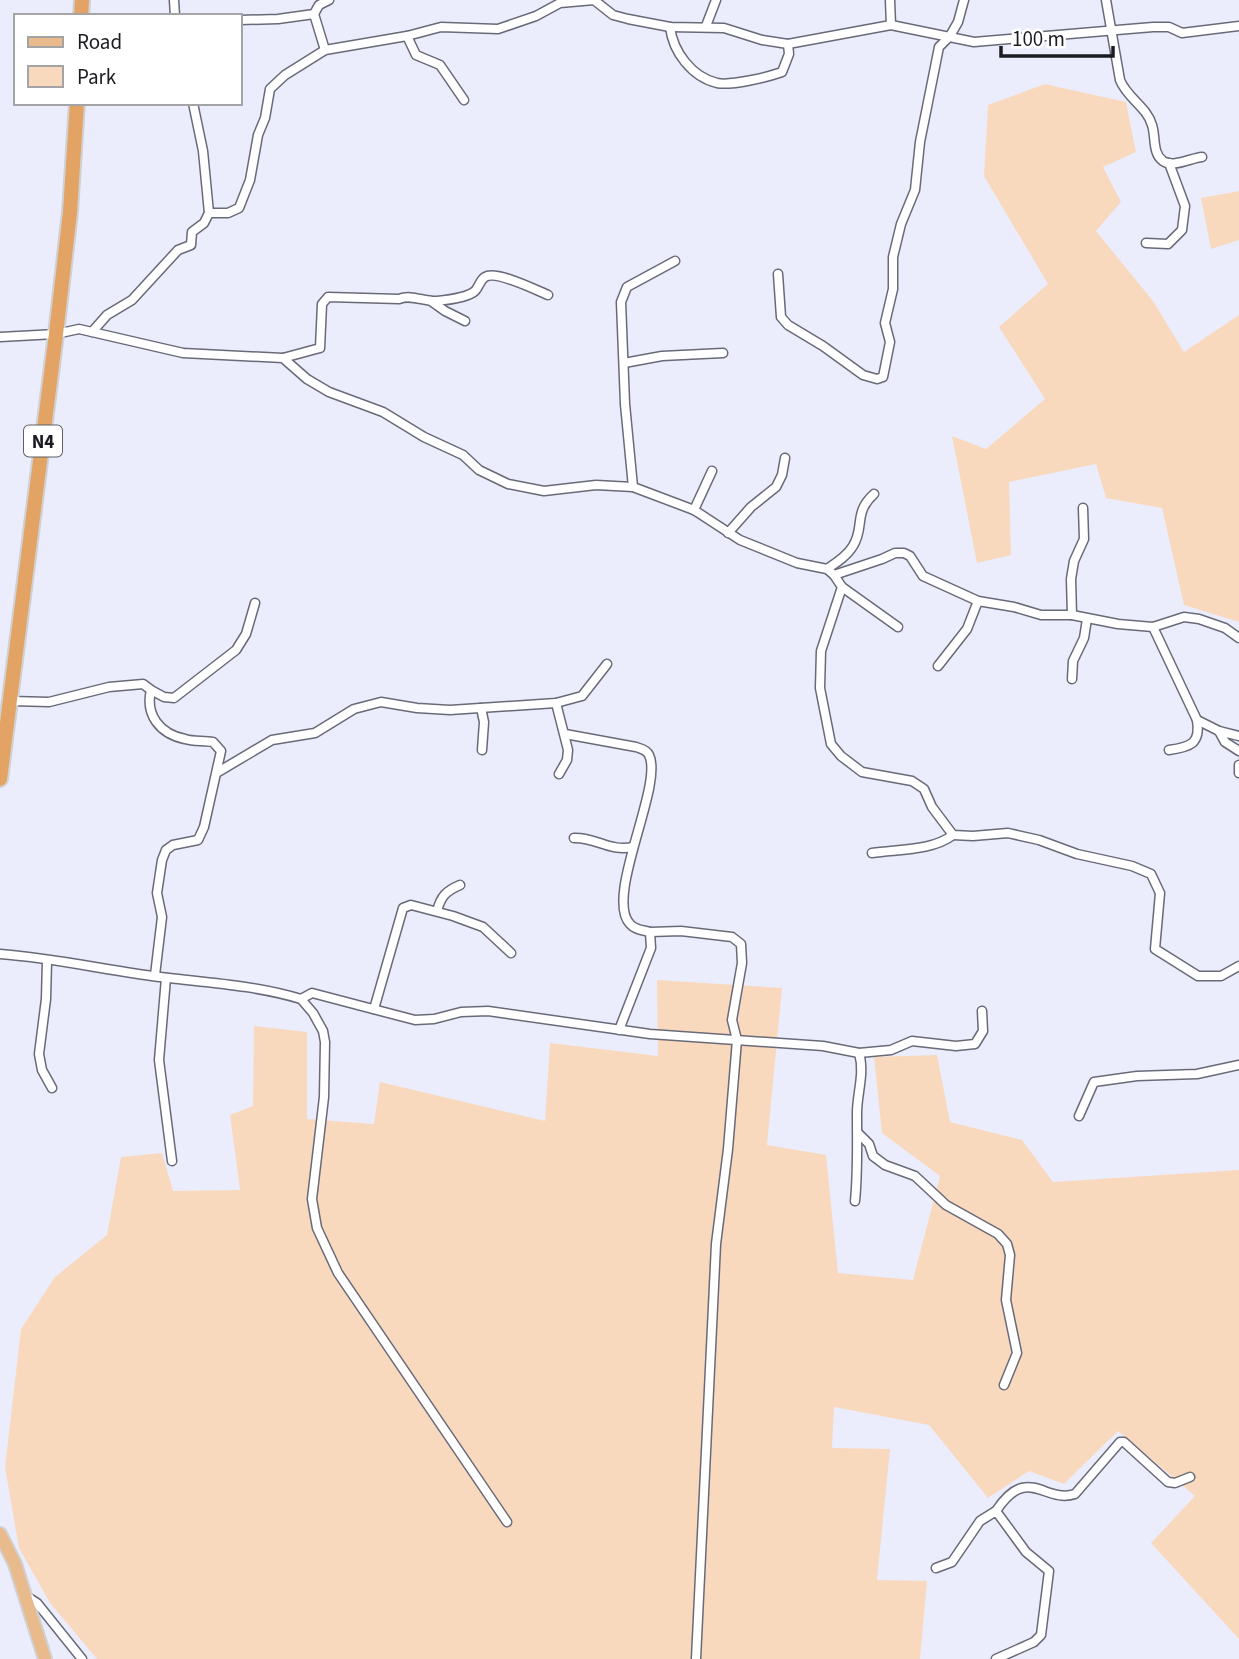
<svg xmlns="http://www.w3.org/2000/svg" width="1239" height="1659" font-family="'Source Sans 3',sans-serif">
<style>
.green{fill:#f9d9be}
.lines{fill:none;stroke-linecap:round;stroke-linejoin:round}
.minor-casing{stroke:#696a78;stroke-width:11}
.primary-casing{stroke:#d1d1d3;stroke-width:16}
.trunk-casing{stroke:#d1d1d3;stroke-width:18}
.minor{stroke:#fff;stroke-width:8}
.primary{stroke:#e9ba8b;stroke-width:12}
.trunk{stroke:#e2a364;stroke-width:14}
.labels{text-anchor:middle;stroke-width:7;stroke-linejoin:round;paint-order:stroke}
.shield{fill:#fff;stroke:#5f5f64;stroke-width:2}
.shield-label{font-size:19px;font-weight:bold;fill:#1b1b21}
</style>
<rect width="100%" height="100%" fill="#ebedfd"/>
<g class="green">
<path d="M 1045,84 L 1126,102 L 1136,152 L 1103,167 L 1121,202 L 1096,231 L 1153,301 L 1184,352 L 1239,315 L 1239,622 L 1184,605 L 1162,508 L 1106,498 L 1096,464 L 1009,482 L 1011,555 L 977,563 L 952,436 L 986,449 L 1045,399 L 999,327 L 1048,284 L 984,176 L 988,105 Z"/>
<path d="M 1239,191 L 1239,240 L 1211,249 L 1201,198 Z"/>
<path d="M 657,980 L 782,988 L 767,1145 L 826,1155 L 838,1273 L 913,1280 L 940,1176 L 882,1133 L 874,1057 L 937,1055 L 950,1122 L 1022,1140 L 1053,1182 L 1239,1170 L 1239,1639 L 1151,1543 L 1195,1496 L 1118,1431 L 1064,1484 L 1029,1471 L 988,1498 L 929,1425 L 834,1407 L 832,1448 L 890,1449 L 877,1580 L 927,1581 L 920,1659 L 97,1659 L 50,1603 L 19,1548 L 5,1467 L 21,1329 L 55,1277 L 107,1235 L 121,1157 L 162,1153 L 173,1191 L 240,1190 L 230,1115 L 253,1106 L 254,1026 L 307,1032 L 307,1119 L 374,1124 L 380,1082 L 545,1121 L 550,1043 L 658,1056 Z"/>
</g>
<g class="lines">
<g class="minor-casing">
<g id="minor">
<path d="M 174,0 L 175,16"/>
<path d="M 890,0 L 891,25"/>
<path d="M 1106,0 L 1120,80 C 1127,98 1147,107 1152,125 C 1156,137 1152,153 1163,161 C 1173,168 1191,158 1202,157"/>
<path d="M 314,14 L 325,50"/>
<path d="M 240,20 L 278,19 L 314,14 L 319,5 L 329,0"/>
<path d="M 706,26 L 716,0"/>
<path d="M 670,27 C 673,52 692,77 717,83 C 731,86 768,77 782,72 L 789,54 L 788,44"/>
<path d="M 407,36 L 416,55 L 440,65 L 464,100"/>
<path d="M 209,213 L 228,213 L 239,208 L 250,180 L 258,135 L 265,118 L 270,89 L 285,75 L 325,50 L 407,36 L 441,27 L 498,29 L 536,16 L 560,3 L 594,0 L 613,15 L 628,19 L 670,27 L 724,28 L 762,40 L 788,44 L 891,25 L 974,42 L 1153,27 L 1169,27 L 1182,33 L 1239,26"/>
<path d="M 1146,243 L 1168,244 L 1182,230 L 1185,206 L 1169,163"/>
<path d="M 778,274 L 781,317 L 788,325 L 823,346 L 863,375 L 877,379 L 883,377 L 890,342 L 885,323 L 893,289 L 893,257 L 901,224 L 915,190 L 920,142 L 939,47 L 950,36 L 958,22 L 964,0"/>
<path d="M 431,301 L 445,311 L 465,321"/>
<path d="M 92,332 L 107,315 L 132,300 L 178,250 L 191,245 L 192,232 L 204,223 L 209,213 L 203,151 L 193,103"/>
<path d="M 0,337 L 56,334 L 79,329 L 183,353 L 283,358 L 307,379 L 329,392 L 383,412 L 424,437 L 463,455 L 479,470 L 508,484 L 544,491 L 596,485 L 633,487 L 694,510 L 740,540 L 797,563 L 827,569 L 834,575 L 842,587 L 821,651 L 820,688 L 831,744 L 841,756 L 862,772 L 912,781 L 924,789 L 932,807 L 953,835 L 973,836 L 1008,833 L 1039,840 L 1077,854 L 1132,866 L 1151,874 L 1160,893 L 1155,949 L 1198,976 L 1221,976 L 1239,966"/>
<path d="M 283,358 L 320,348 L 322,304 L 328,297 L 399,299 C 412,294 424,302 437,301 C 447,300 467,298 475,291 C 479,287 480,280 485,277 C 496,270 536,290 548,295"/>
<path d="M 624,363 L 662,356 L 723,353"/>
<path d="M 633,487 L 625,404 L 621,302 L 627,287 L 675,261"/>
<path d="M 694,510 L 712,471"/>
<path d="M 728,533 L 751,507 L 776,487 L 782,475 L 785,458"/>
<path d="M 827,569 C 836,563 847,556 853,546 C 865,527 853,513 874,494"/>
<path d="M 834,575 L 882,559 L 895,553 L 904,553 L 910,556 L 923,576 L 978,601 L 1014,607 L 1041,615 L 1072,615 L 1118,624 L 1153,627 L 1184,617 L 1199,619 L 1225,628 L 1239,638"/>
<path d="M 842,587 L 898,627"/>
<path d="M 1072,615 L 1071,579 L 1074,561 L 1084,539 L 1083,508"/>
<path d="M 1153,627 L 1197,720 C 1201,744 1190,747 1169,750"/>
<path d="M 938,666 L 967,629 L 978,601"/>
<path d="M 1072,679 L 1073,661 L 1084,638 L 1087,619"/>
<path d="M 151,690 L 164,697 L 174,698 L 236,650 L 246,634 L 255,603"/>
<path d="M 11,701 L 49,702 L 109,687 L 143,684 L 151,690 C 145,715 160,734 185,739 C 194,742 204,740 213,742 L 221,751 L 204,827 L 198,840 L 173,845 L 166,850 L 162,860 L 157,893 L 162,917 L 155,975"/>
<path d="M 556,703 L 568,750 L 567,760 L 559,774"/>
<path d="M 481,708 L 484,722 L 482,750"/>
<path d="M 1197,720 L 1219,731 L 1225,742 L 1239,751"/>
<path d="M 1219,731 L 1239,736"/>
<path d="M 565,734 L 636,747 C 641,749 646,749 649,755 C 664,785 604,897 630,924 C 635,930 643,930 650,932 L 651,948 L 619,1030"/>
<path d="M 1239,765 L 1239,773"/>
<path d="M 218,772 L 272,740 L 315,733 L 354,709 L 381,702 L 417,708 L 450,710 L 556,703 L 582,696 L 607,664"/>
<path d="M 574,838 C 596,837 609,852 633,847"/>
<path d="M 872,853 C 898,849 932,851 953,835"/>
<path d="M 437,911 C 441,896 446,891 460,885"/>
<path d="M 650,932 L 681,931 L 732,937 L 741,944 L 742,963 L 732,1020 L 737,1040 L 728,1149 L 716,1244 L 696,1659"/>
<path d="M 0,954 C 57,958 113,972 169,978 C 213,983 258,986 301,999 L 312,993 L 415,1020 L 434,1019 L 461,1012 L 488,1011 L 650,1034 L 823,1046 L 859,1053 L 891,1050 L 912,1041 L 956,1046 L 975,1044 L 983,1031 L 982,1011"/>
<path d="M 47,961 L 46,999 L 39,1054 L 42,1070 L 52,1088"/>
<path d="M 166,978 L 159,1060 L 172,1161"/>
<path d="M 301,999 L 313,1013 L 323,1031 L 325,1042 L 324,1097 L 312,1199 L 317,1228 L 338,1273 L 507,1522"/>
<path d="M 374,1009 L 403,908 L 411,905 L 453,916 L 483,927 L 511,953"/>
<path d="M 1079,1116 L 1094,1082 L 1137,1076 L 1197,1074 L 1239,1065"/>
<path d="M 858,1133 L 869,1144 L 873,1156 L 885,1165 L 915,1176 L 946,1205 L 998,1234 L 1007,1244 L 1010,1255 L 1006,1300 L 1017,1353 L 1004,1385"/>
<path d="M 855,1201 C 858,1171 857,1143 857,1113 C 857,1093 865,1073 859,1053"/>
<path d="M 996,1511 C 1028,1463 1044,1504 1075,1494 L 1120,1442 L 1124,1442 L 1168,1482 L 1175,1483 L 1190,1477"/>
<path d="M 936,1568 L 952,1562 L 980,1521 L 996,1511 L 1026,1552 L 1049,1571 L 1041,1635 L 1034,1642 L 996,1659"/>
<path d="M 26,1596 L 37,1603 L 82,1659"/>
</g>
</g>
<g class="primary-casing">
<path id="primary" d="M 0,1534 L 15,1564 L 45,1659"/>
</g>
<g class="trunk-casing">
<g id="trunk">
<path d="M 81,16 L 82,0"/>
<path d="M 0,779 L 56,334 L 70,212 L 77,103"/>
</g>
</g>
<use href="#minor" class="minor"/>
<use href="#primary" class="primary"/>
<use href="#trunk" class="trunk"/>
</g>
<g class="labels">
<rect class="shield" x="24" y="425.5" width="38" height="31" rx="5"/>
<g class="shield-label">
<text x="43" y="448">N4</text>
</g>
</g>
<rect x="14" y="14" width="228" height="91" fill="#ffffff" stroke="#a4a4a6" stroke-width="2"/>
<rect x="28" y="37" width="35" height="10" fill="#e9ba8b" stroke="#a4a4a6" stroke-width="2"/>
<text x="77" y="49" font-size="21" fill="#1b1b21">Road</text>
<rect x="28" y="66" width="35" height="21" fill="#f9d9be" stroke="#a4a4a6" stroke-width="2"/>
<text x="77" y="84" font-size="21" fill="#1b1b21">Park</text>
<path d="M1001 46v10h112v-10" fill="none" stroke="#1b1b21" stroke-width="3.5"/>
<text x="1012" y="46" font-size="21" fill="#1b1b21" stroke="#ffffff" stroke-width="5" paint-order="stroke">100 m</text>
</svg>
